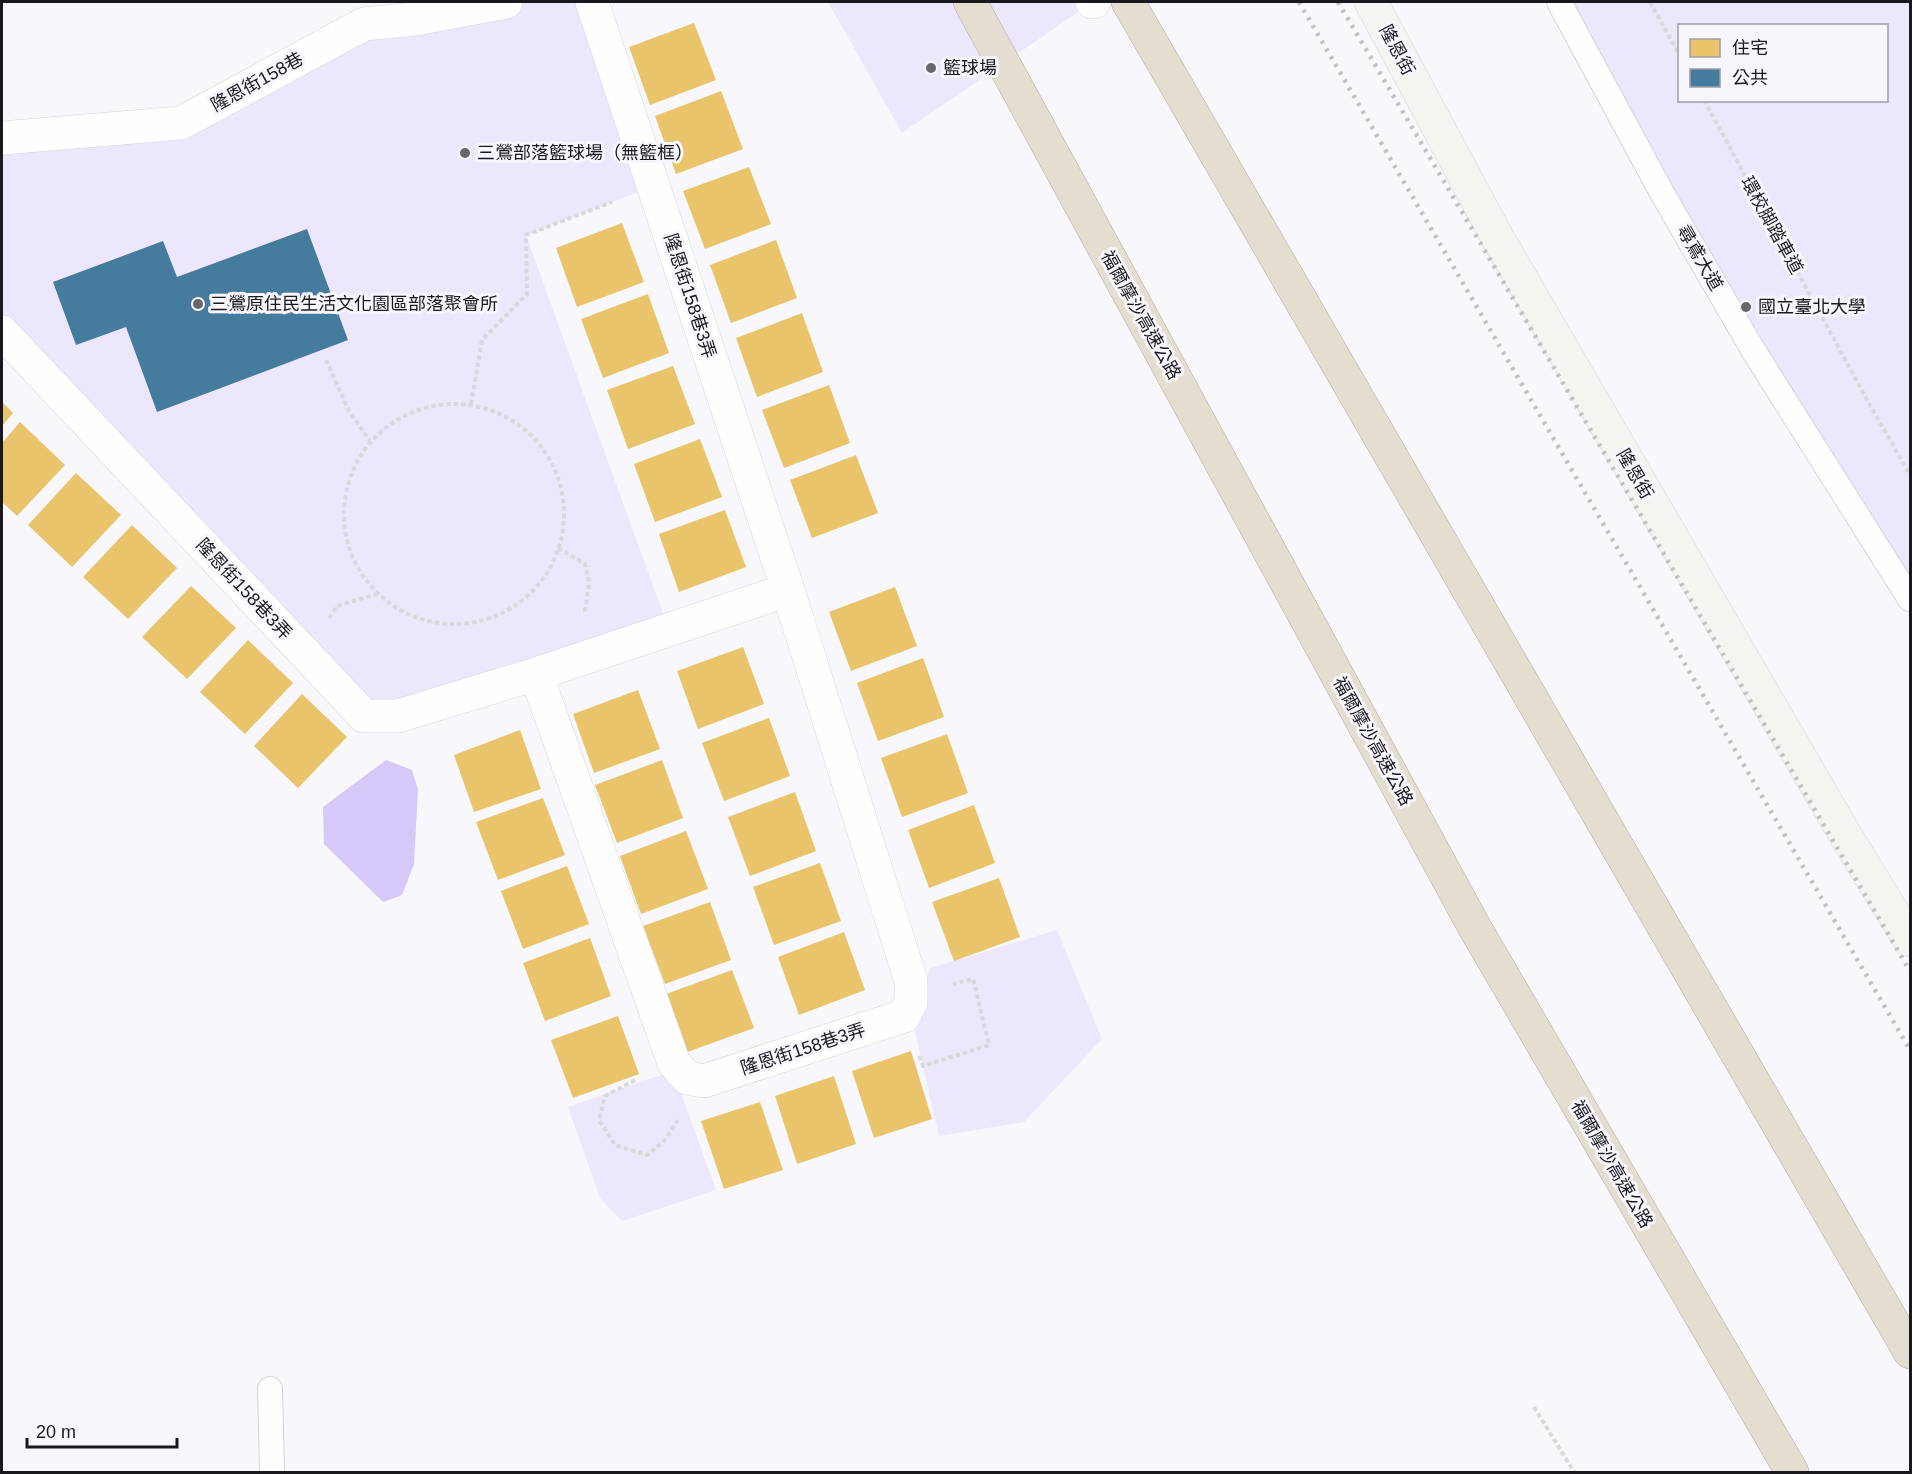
<svg xmlns="http://www.w3.org/2000/svg" width="1912" height="1474" font-family="Arial,'Noto Sans TC',sans-serif">
<style>
.green{fill:#ece7fc;fill-rule:evenodd}
.water{fill:#d6c8f9}
.homes{fill:#e9c46a}
.public{fill:#457b9d}
.lines{fill:none;stroke-linecap:round;stroke-linejoin:round}
.lane-casing{stroke:#d6d4d9;stroke-width:26}
.street-casing{stroke:#d6d4d9;stroke-width:34}
.secondary-casing{stroke:#d6d4d9;stroke-width:34}
.highway-casing{stroke:#b3ada0;stroke-width:34}
.path{stroke:#d9d9da;stroke-width:4;stroke-dasharray:4.5 3;stroke-linecap:butt}
.lane{stroke:#fefefe;stroke-width:24}
.street{stroke:#fefefe;stroke-width:33}
.secondary{stroke:#f5f4f0;stroke-width:33}
.highway{stroke:#e3ded0;stroke-width:33}
.rail{stroke:#c1c1c2;stroke-width:4.5;stroke-dasharray:3 6;stroke-linecap:butt}
.poi-dot{fill:#67666b;stroke:#f7f6fc;stroke-width:2}
.labels{text-anchor:middle;stroke-width:6;stroke-linejoin:round;paint-order:stroke}
.street-label{font-size:18px;fill:#19181e;stroke:#f7f6fc}
.poi-label{font-size:18px;fill:#19181e;stroke:#f7f6fc;text-anchor:start}
</style>
<rect width="100%" height="100%" fill="#f8f7fb"/>
<g class="green">
<path d="M 506,2 L 592,2 L 654,186 L 526,235 L 669,630 L 364,716 L 2,332 L 2,138 L 181,123 L 364,24 Z"/>
<path d="M 828,2 L 1093,2 L 902,133 Z"/>
<path d="M 1559,2 L 1910,2 L 1910,599 ZM 1680,26 L 1886,26 L 1886,100 L 1680,100 Z"/>
<path d="M 1057,930 L 1102,1039 L 1024,1122 L 939,1136 L 914,1027 L 930,968 Z"/>
<path d="M 673,1071 L 716,1190 L 622,1221 L 600,1198 L 568,1107 Z"/>
</g>
<path class="water" d="M 386,760 L 412,770 L 418,790 L 414,864 L 402,895 L 383,902 L 324,844 L 323,807 Z"/>
<g class="homes">
<path d="M 694,23 L 716,80 L 650,105 L 629,47 Z"/>
<path d="M 721,91 L 743,149 L 676,174 L 655,116 Z"/>
<path d="M 749,167 L 771,224 L 705,249 L 683,191 Z"/>
<path d="M 622,223 L 644,282 L 577,307 L 556,248 Z"/>
<path d="M 776,240 L 797,298 L 731,323 L 710,265 Z"/>
<path d="M 648,294 L 669,353 L 603,378 L 581,319 Z"/>
<path d="M 802,313 L 823,372 L 757,397 L 736,338 Z"/>
<path d="M 673,366 L 695,424 L 628,449 L 607,390 Z"/>
<path d="M 829,385 L 850,443 L 784,468 L 762,410 Z"/>
<path d="M 2,402 L 13,413 L 2,426 Z"/>
<path d="M 20,422 L 65,465 L 17,516 L 2,502 L 2,443 Z"/>
<path d="M 700,439 L 722,497 L 655,522 L 634,464 Z"/>
<path d="M 856,455 L 878,513 L 812,538 L 790,480 Z"/>
<path d="M 76,473 L 121,515 L 72,567 L 28,525 Z"/>
<path d="M 725,510 L 746,567 L 679,592 L 659,534 Z"/>
<path d="M 132,525 L 177,568 L 128,619 L 83,577 Z"/>
<path d="M 191,586 L 236,628 L 187,679 L 142,637 Z"/>
<path d="M 895,587 L 917,646 L 851,671 L 829,612 Z"/>
<path d="M 248,640 L 293,683 L 245,734 L 200,692 Z"/>
<path d="M 743,647 L 764,704 L 698,729 L 677,671 Z"/>
<path d="M 923,658 L 944,717 L 878,741 L 857,683 Z"/>
<path d="M 638,690 L 660,749 L 594,773 L 573,714 Z"/>
<path d="M 302,694 L 347,737 L 298,788 L 254,746 Z"/>
<path d="M 769,718 L 790,776 L 724,801 L 702,743 Z"/>
<path d="M 520,730 L 541,789 L 474,812 L 454,755 Z"/>
<path d="M 947,734 L 968,793 L 902,817 L 881,758 Z"/>
<path d="M 662,760 L 683,818 L 617,843 L 595,785 Z"/>
<path d="M 795,792 L 816,851 L 750,876 L 728,817 Z"/>
<path d="M 543,798 L 565,855 L 498,880 L 476,822 Z"/>
<path d="M 974,805 L 995,863 L 929,888 L 908,830 Z"/>
<path d="M 686,831 L 708,889 L 641,914 L 620,856 Z"/>
<path d="M 820,863 L 841,921 L 774,945 L 753,887 Z"/>
<path d="M 567,866 L 589,924 L 523,949 L 501,891 Z"/>
<path d="M 999,878 L 1020,937 L 954,961 L 932,902 Z"/>
<path d="M 710,902 L 731,960 L 665,984 L 643,926 Z"/>
<path d="M 844,932 L 865,990 L 799,1015 L 778,957 Z"/>
<path d="M 590,938 L 611,996 L 545,1021 L 523,963 Z"/>
<path d="M 732,970 L 754,1028 L 687,1052 L 666,994 Z"/>
<path d="M 618,1016 L 639,1074 L 573,1098 L 551,1040 Z"/>
<path d="M 911,1051 L 932,1119 L 874,1138 L 852,1071 Z"/>
<path d="M 834,1076 L 856,1144 L 797,1164 L 775,1096 Z"/>
<path d="M 760,1102 L 783,1170 L 724,1189 L 701,1121 Z"/>
</g>
<path class="public" d="M 307,229 L 348,340 L 157,412 L 126,327 L 76,345 L 53,282 L 163,241 L 177,277 Z"/>
<g class="lines">
<g class="lane-casing">
<g id="lane">
<path d="M 1559,2 L 1662,193 L 1753,350 L 1910,599"/>
<path d="M 270,1389 L 272,1472"/>
</g>
</g>
<g class="street-casing">
<g id="street">
<path d="M 1092,2 L 1094,2"/>
<path d="M 2,138 L 181,123 L 364,24 L 415,19 L 506,2"/>
<path d="M 2,332 L 364,716 L 398,716 L 536,674 L 788,590"/>
<path d="M 536,674 L 674,1063 L 687,1078 L 704,1081 L 904,1016 L 911,1002 L 911,981 L 788,590 L 592,2"/>
</g>
</g>
<g class="secondary-casing">
<path id="secondary" d="M 1371,2 L 1497,237 L 1850,843 L 1910,940"/>
</g>
<g class="highway-casing">
<g id="highway">
<path d="M 970,2 L 1475,928 L 1792,1472"/>
<path d="M 1128,2 L 1910,1352"/>
</g>
</g>
<g class="path">
<path d="M 1650,2 L 1680,56"/>
<path d="M 1704,100 L 1866,398 L 1910,475"/>
<path d="M 326,360 L 349,411 L 370,441"/>
<path d="M 471,404 L 482,340 L 527,294 L 526,235 L 612,202"/>
<circle cx="454" cy="514" r="110"/>
<path d="M 558,548 L 585,564 L 589,583 L 585,610 L 586,613"/>
<path d="M 329,618 L 337,606 L 377,594"/>
<path d="M 919,1056 L 923,1066 L 989,1045 L 973,979 L 953,984"/>
<path d="M 635,1080 L 605,1096 L 599,1120 L 615,1145 L 647,1155 L 664,1141 L 678,1120"/>
<path d="M 1534,1407 L 1574,1472"/>
</g>
<use href="#lane" class="lane"/>
<use href="#street" class="street"/>
<use href="#secondary" class="secondary"/>
<use href="#highway" class="highway"/>
<g class="rail">
<path d="M 1299,2 L 1910,1050"/>
<path d="M 1338,2 L 1910,971"/>
</g>
</g>
<g class="poi-dot">
<circle cx="931" cy="68" r="6"/>
<circle cx="465" cy="153" r="6"/>
<circle cx="198" cy="304" r="6"/>
<circle cx="1746" cy="307" r="6"/>
</g>
<g class="labels">
<g class="street-label">
<text transform="translate(1397 50) rotate(62)" y="6">隆恩街</text>
<text transform="translate(257 82) rotate(-29)" y="6">隆恩街158巷</text>
<text transform="translate(1772 225) rotate(61)" y="6">環校脚踏車道</text>
<text transform="translate(1700 258) rotate(60)" y="6">尋鳶大道</text>
<text transform="translate(690 296) rotate(72)" y="6">隆恩街158巷3弄</text>
<text transform="translate(1141 315) rotate(61)" y="6">福爾摩沙高速公路</text>
<text transform="translate(1635 474) rotate(60)" y="6">隆恩街</text>
<text transform="translate(244 589) rotate(47)" y="6">隆恩街158巷3弄</text>
<text transform="translate(1373 741) rotate(61)" y="6">福爾摩沙高速公路</text>
<text transform="translate(803 1049) rotate(-18)" y="6">隆恩街158巷3弄</text>
<text transform="translate(1612 1164) rotate(60)" y="6">福爾摩沙高速公路</text>
</g>
<g class="poi-label">
<text x="943" y="74">籃球場</text>
<text x="477" y="159">三鶯部落籃球場（無籃框）</text>
<text x="210" y="310">三鶯原住民生活文化園區部落聚會所</text>
<text x="1758" y="313">國立臺北大學</text>
</g>
</g>
<rect width="1912" height="1474" fill="none" stroke="#19181e" stroke-width="6"/>
<rect x="1678" y="24" width="210" height="78" fill="#f7f6fc" stroke="#9e9da3" stroke-width="1.5"/>
<rect x="1690" y="39" width="30" height="18" fill="#e9c46a" stroke="#9e9da3" stroke-width="1.5"/>
<text x="1732" y="54" font-size="18" fill="#19181e">住宅</text>
<rect x="1690" y="69" width="30" height="18" fill="#457b9d" stroke="#9e9da3" stroke-width="1.5"/>
<text x="1732" y="84" font-size="18" fill="#19181e">公共</text>
<path d="M27 1438v9h150v-9" fill="none" stroke="#19181e" stroke-width="3"/>
<text x="36" y="1438" font-size="18" fill="#19181e" stroke="#f7f6fc" stroke-width="4.5" paint-order="stroke">20 m</text>
</svg>
